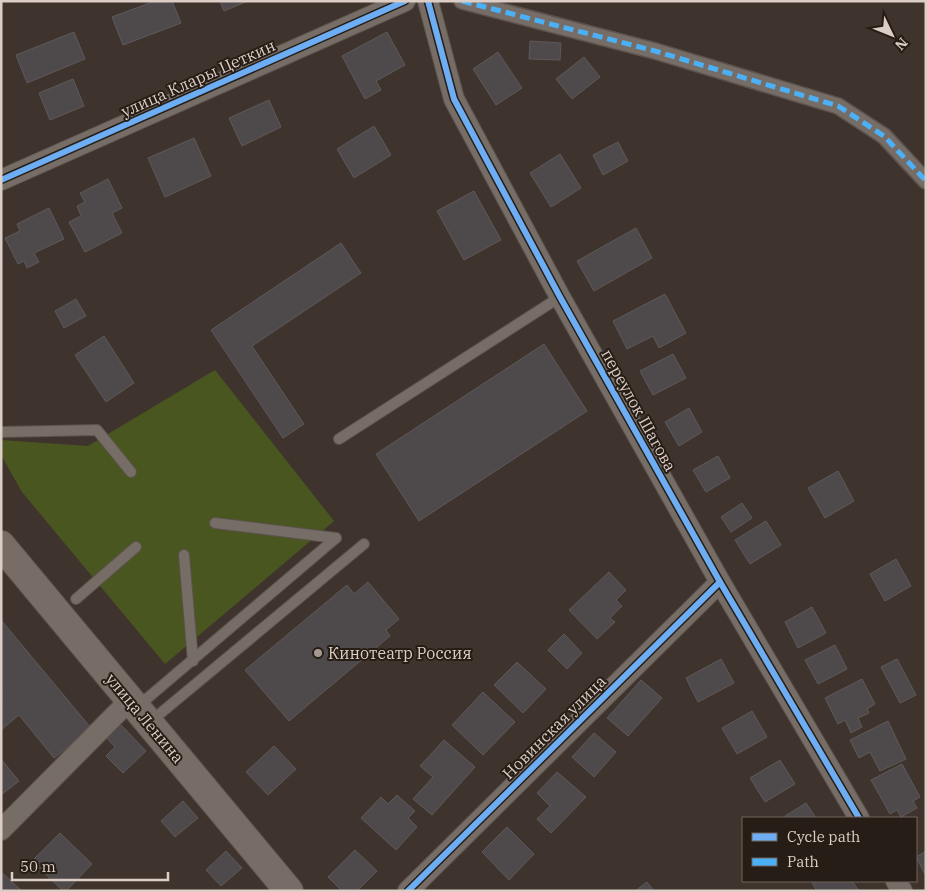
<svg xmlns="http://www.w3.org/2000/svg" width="927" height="892" font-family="'IBM Plex Serif',serif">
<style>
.green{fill:#495620}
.building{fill:#4e494a;stroke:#5f595a}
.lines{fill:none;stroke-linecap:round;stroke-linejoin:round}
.service-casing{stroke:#5d524c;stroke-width:12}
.pedestrian-casing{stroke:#5d524c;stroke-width:18}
.minor-casing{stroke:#5d524c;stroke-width:22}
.secondary-casing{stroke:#5d524c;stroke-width:30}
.service{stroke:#766d67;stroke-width:10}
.pedestrian{stroke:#766d67;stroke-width:15}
.minor{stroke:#766d67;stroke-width:20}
.secondary{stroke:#776c66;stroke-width:28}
.quiet{stroke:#4cb0f7;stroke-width:5;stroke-dasharray:10 5;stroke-linecap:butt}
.cycleway-casing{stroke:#261d16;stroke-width:9}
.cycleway{stroke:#6dadf4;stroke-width:6}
.poi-dot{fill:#a59890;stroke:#261d16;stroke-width:2}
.labels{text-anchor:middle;stroke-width:4;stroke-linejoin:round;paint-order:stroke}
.street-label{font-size:16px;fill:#dccec6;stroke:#261d16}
.poi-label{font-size:16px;fill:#dccec6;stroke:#261d16;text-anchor:start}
</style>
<rect width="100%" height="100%" fill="#3f342d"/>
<path class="green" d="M 215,370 L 334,521 L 165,664 L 22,492 L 1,455 L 1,440 L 88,446 Z"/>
<g class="building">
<path d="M 155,1 L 172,1 L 181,23 L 123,45 L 112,17 Z"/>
<path d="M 220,1 L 248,1 L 224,11 Z"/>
<path d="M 74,32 L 85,59 L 27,83 L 16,55 Z"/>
<path d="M 387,32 L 405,65 L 376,81 L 381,90 L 365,99 L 342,56 Z"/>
<path d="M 530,41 L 561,43 L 560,60 L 529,59 Z"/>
<path d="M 498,52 L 522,88 L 496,105 L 473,69 Z"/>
<path d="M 584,57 L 600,77 L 572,99 L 556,79 Z"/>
<path d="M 73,79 L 84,106 L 50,120 L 39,93 Z"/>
<path d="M 269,100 L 281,127 L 242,146 L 229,118 Z"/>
<path d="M 374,126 L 391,155 L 354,178 L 337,149 Z"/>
<path d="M 194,138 L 211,176 L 165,197 L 148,158 Z"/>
<path d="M 618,142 L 628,161 L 603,175 L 593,155 Z"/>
<path d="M 560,154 L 581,188 L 551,207 L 530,173 Z"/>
<path d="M 108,179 L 122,208 L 112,213 L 122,233 L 85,252 L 69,222 L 81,216 L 77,206 L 85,202 L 80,193 Z"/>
<path d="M 474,191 L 501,240 L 464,260 L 437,211 Z"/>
<path d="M 49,208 L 64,239 L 34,253 L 39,262 L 27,268 L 24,261 L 18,264 L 5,238 L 20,231 L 17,224 Z"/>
<path d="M 636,228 L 652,258 L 594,291 L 577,261 Z"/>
<path d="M 341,243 L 361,273 L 252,346 L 304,424 L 283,438 L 211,330 Z"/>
<path d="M 665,294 L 686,333 L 659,348 L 653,336 L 627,349 L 613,321 Z"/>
<path d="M 76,299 L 86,316 L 64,328 L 55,311 Z"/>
<path d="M 104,336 L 134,383 L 106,402 L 75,355 Z"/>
<path d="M 544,344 L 587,411 L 419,521 L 376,454 Z"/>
<path d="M 673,354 L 686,378 L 653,395 L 640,371 Z"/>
<path d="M 689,408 L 702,432 L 679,446 L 665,422 Z"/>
<path d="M 718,456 L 730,478 L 706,492 L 693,470 Z"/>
<path d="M 838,471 L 854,501 L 825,518 L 808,488 Z"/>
<path d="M 742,503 L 752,518 L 731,532 L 721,517 Z"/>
<path d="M 766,521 L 781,545 L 750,564 L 735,540 Z"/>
<path d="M 896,559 L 911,586 L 885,601 L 870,574 Z"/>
<path d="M 609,572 L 626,590 L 616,600 L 622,606 L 610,618 L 615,622 L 597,639 L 569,610 Z"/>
<path d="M 368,582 L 399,619 L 386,630 L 390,636 L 289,721 L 245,670 L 347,585 L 354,594 Z"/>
<path d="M 812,607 L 826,633 L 798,648 L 785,622 Z"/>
<path d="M 1,620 L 91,728 L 54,758 L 19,715 L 1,730 L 1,698 L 3,696 L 1,693 Z"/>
<path d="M 564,634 L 582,653 L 567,669 L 548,650 Z"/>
<path d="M 835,645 L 847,669 L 818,684 L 805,660 Z"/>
<path d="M 721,659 L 734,683 L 698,702 L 686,678 Z"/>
<path d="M 897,659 L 916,695 L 900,703 L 881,667 Z"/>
<path d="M 517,662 L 546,689 L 523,713 L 494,685 Z"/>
<path d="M 862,679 L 875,704 L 867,709 L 869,713 L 858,718 L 862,727 L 851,733 L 845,720 L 838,724 L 825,698 Z"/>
<path d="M 641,680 L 662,698 L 628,736 L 607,718 Z"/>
<path d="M 483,692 L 515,722 L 483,755 L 452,725 Z"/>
<path d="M 752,711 L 767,737 L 737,754 L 722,728 Z"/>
<path d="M 888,721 L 906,759 L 880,771 L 870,752 L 859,758 L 850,740 Z"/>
<path d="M 119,723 L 146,751 L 123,773 L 106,756 L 115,747 L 105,736 Z"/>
<path d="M 594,733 L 616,752 L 594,777 L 572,757 Z"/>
<path d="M 444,740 L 475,767 L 432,815 L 413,799 L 433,777 L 420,766 Z"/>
<path d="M 274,746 L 296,769 L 268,795 L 246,772 Z"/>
<path d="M 1,759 L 19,781 L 1,795 Z"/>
<path d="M 780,760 L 795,784 L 765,802 L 750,778 Z"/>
<path d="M 902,764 L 920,797 L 913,801 L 917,808 L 901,817 L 897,810 L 890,814 L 871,780 Z"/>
<path d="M 557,772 L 586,797 L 551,833 L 537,819 L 550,806 L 537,793 Z"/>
<path d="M 397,795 L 415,811 L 408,818 L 417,827 L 396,850 L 361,818 L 381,797 L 388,804 Z"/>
<path d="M 183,801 L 198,818 L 175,837 L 161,821 Z"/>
<path d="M 806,803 L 816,818 L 782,818 Z"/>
<path d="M 507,827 L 534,854 L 509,880 L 482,852 Z"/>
<path d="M 60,833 L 92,864 L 66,891 L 63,891 L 32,861 Z"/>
<path d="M 355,850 L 377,871 L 357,891 L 342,891 L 328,877 Z"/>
<path d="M 226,851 L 242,868 L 221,886 L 206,870 Z"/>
<path d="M 926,851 L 926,876 L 916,857 Z"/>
<path d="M 1,872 L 22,891 L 1,891 Z"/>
<path d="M 811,881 L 852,881 L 859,891 L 817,891 Z"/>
<path d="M 647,882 L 654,891 L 635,891 Z"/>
</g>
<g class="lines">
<g class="service-casing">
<g id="service">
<path d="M 1,432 L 97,430 L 131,472"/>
<path d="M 339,439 L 560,297"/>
<path d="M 215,523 L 336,538"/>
<path d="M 184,555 L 193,661"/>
<path d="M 76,599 L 136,547"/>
<path d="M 137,707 L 336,538"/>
<path d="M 150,722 L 364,544"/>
</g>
</g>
<g class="pedestrian-casing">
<path id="pedestrian" d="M 462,1 L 655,51 L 838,106 L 884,136 L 926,181"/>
</g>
<g class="minor-casing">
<g id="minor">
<path d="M 428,1 L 454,99 L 560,297 L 720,582 L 859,818"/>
<path d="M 1,180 L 405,1"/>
<path d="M 1,830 L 130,700"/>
<path d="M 896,881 L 902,891"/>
<path d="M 408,891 L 720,582"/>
</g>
</g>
<g class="secondary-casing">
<path id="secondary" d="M 1,545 L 289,891"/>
</g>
<use href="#service" class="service"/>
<use href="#pedestrian" class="pedestrian"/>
<use href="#minor" class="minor"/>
<use href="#secondary" class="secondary"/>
<path class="quiet" d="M 462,1 L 655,51 L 838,106 L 884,136 L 926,181"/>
<g class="cycleway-casing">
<g id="cycleway">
<path d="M 428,1 L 454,99 L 560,297 L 720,582 L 859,818"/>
<path d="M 1,180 L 405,1"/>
<path d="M 408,891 L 720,582"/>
</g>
</g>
<use href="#cycleway" class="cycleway"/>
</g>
<circle class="poi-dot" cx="318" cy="653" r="5"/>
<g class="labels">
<g class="street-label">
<text transform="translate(198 78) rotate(-24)" y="6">улица Клары Цеткин</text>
<text transform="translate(639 410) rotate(61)" y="6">переулок Шагова</text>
<text transform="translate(145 718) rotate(50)" y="6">улица Ленина</text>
<text transform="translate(554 727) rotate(-45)" y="6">Новинская улица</text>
</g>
<g class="poi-label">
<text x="328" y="659">Кинотеатр Россия</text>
</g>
</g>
<rect width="927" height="892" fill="none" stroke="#dccec6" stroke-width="5"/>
<rect x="742" y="817" width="175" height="65" fill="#261d16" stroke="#6f645c"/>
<rect x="752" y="833" width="25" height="8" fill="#6dadf4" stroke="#6f645c"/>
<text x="787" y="842" font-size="15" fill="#dccec6">Cycle path</text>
<rect x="752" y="858" width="25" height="8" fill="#4cb0f7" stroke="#6f645c"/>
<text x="787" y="867" font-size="15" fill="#dccec6">Path</text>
<g transform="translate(892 35) rotate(133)" stroke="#261d16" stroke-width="4" paint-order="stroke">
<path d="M0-4L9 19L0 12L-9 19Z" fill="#dccec6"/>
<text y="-8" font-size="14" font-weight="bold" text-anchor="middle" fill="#dccec6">N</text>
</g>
<path d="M12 872v8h156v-8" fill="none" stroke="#dccec6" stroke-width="2.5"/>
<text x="20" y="872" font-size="15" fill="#dccec6" stroke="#261d16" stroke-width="4" paint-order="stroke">50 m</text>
</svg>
